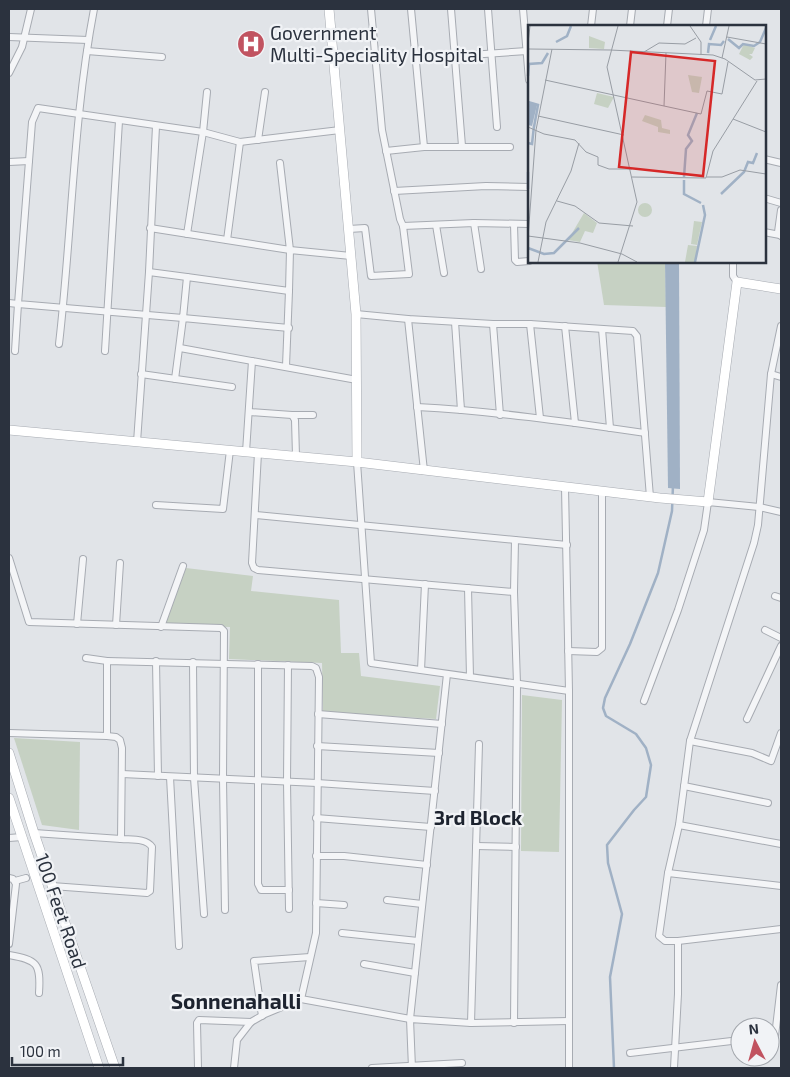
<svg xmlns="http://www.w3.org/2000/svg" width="790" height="1077" font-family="'Exo 2',sans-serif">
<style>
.green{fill:#c6d1c3}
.water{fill:#a0b1c5}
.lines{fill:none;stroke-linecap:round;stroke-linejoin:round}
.stream{stroke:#a0b1c5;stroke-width:2.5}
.street-casing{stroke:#a7abb2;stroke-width:8}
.secondary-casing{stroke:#a7abb2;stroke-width:10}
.street{stroke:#f4f5f7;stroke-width:6}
.secondary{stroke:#fff;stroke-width:9}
.labels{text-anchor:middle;stroke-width:4.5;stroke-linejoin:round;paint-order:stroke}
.poi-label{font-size:19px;fill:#2b323e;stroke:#f1f3f6;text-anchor:start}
.street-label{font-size:19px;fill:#2b323e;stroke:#f1f3f6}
.neighbourhood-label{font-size:20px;font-weight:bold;fill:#1d232f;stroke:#f1f3f6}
.quarter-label{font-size:21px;font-weight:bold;fill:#1d232f;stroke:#f1f3f6}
.inset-river{fill:none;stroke:#a0b1c5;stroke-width:2.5}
.inset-road{fill:none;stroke:#989da4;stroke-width:1}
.view{fill:#d62828;fill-opacity:0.15;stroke:#d62828;stroke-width:2.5}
.inset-edge{fill:none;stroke:#2b323e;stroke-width:2.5}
</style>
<rect width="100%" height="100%" fill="#e1e4e8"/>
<g class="green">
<path d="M 597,261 L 665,261 L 666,307 L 604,305 Z"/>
<path d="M 186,568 L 253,576 L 251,591 L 339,600 L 341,653 L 359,653 L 361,676 L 440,686 L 436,719 L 323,712 L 322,663 L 229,659 L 230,627 L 165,625 Z"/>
<path d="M 522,695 L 562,700 L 559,852 L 521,851 Z"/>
<path d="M 14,738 L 80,742 L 79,830 L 42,825 Z"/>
</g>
<path class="water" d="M 665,261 L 679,261 L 680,489 L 668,488 Z"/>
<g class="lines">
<path class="stream" d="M 614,1068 L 610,977 L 622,914 L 608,863 L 607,845 L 634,810 L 646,797 L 651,765 L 646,748 L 636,734 L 606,716 L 603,708 L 605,698 L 630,644 L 658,573 L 672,511 L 673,485"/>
<g class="street-casing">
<g id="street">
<path d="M 411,9 L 424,147"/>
<path d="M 451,9 L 462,146"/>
<path d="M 488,9 L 497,127"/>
<path d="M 523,9 L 529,80"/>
<path d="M 591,26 L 593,9"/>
<path d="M 630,26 L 632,9"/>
<path d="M 667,26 L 669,9"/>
<path d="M 706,26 L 708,9"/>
<path d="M 9,37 L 88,40"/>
<path d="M 87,51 L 162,57"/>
<path d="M 455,56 L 527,51"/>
<path d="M 9,73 L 22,47 L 31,9"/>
<path d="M 340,130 L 240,142 L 203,132 L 38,108 L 32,122 L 18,304 L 183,318 L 187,277 L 289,291 L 290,250 L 351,256"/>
<path d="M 258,140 L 265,92"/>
<path d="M 386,151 L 424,147 L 510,147"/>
<path d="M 764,159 L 781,163"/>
<path d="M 9,162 L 29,161"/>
<path d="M 394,191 L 486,186 L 529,187"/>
<path d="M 764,198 L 781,203"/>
<path d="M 781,210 L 778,232 L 781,236"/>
<path d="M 474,223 L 481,269"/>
<path d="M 514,224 L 515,260 L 517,262 L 529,261"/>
<path d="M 436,225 L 444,273"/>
<path d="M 403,226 L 474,223 L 529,224"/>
<path d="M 150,228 L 290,250 L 280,163"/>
<path d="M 349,229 L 365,228 L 371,276 L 409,274 L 403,226 L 400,219 L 382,130 L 371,9"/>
<path d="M 764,232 L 780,235"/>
<path d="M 187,234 L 203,132 L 207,92"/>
<path d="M 227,240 L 240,142"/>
<path d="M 733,261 L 733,276 L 737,282"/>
<path d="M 149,272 L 187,277"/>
<path d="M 9,303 L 18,304 L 15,351"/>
<path d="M 356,314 L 408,319 L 493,324 L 530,324 L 633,331 L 637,336 L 650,497"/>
<path d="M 408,319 L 424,471"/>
<path d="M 455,322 L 461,410"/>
<path d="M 493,324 L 500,415"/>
<path d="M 530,324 L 540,418"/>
<path d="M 565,326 L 575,423"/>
<path d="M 781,326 L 771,374 L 758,525 L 754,543 L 690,741 L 679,825 L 668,873 L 659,936 L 665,941 L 678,941 L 781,929"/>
<path d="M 602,329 L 610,428"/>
<path d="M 59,344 C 72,232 73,119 94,9"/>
<path d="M 180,348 L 357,380"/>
<path d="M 105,351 L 119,121"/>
<path d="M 286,366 L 289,291"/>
<path d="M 141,374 L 232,387"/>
<path d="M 771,374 L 781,377"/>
<path d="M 175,379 L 183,318 L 289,328"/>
<path d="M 417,407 C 494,411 569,422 645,433"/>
<path d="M 249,412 L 292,415 L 295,420 L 296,456"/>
<path d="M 292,415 L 313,415"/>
<path d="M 137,442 L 149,272 L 156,126"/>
<path d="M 246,452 L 252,361"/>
<path d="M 258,453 L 252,563 L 254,568 L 258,570 L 514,592"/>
<path d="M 357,462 L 371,663 L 569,691"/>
<path d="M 565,487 L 569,691 L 569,1068"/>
<path d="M 156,505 L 223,509 L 230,450"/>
<path d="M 256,515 L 567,545"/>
<path d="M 9,558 L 29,622 L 221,628 L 224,631 L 223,779 L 225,910"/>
<path d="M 468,588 L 470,677"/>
<path d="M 775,596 L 781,598"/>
<path d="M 77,624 L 83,559"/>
<path d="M 116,625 L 120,563"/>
<path d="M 161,627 L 183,566"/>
<path d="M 765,630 L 781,638"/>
<path d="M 568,651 L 597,652 L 602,648 L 602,491"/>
<path d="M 86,658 L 107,661"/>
<path d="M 156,661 L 158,776"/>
<path d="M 193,662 L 194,778 L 204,914"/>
<path d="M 258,664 L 258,884 L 261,890 L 289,890"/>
<path d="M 288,665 L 287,782 L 289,909"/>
<path d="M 421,670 L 425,584"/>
<path d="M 644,701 L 678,610 L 704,530 L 708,502 L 759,507 L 781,512"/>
<path d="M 318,714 L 442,724"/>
<path d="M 747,719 L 781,646"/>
<path d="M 9,733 L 107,736 L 116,737 L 120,740 L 122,748 L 121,839 L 34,833"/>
<path d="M 107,736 L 107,661 L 312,666 L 316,668 L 319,677 L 316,933 L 301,999"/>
<path d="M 690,741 L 752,753 L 771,761 L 781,733"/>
<path d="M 317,746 L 439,753"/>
<path d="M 122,774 L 317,783 L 435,791"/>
<path d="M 170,777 L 179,946"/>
<path d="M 684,786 L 768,803"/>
<path d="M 316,818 L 431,827"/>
<path d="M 679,825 L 781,844"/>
<path d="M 9,838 L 22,837"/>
<path d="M 476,846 L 516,847"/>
<path d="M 316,856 L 344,856 L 427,865"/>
<path d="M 668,873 L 781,886"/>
<path d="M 9,878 L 13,879 L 16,884 L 9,944"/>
<path d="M 15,881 L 26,878"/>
<path d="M 52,886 L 147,893 L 150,891 L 152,847 C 146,838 131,840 121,839"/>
<path d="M 387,900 L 422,904"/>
<path d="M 316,903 L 344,905"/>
<path d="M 342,933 L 418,941"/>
<path d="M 9,955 C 37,960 41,963 39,993"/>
<path d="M 364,964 L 415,973"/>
<path d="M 262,1016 L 254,961 L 310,957"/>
<path d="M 471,1023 L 479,744"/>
<path d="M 514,1023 L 517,684 L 514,592 L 515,540"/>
<path d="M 775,1036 L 781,985"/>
<path d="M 630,1053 L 740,1040"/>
<path d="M 198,1068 L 197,1023 L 199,1020 L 251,1022"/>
<path d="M 234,1068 L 237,1040 L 251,1022 L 265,1014 L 301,999 L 410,1019 L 447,674"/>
<path d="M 372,1068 L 462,1063"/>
<path d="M 412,1068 L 410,1019 L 471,1023 L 569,1021"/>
<path d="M 674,1068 L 678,994 L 678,941"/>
</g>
</g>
<g class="secondary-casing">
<g id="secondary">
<path d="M 329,9 L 356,314 L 357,462 L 660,498 L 708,502 L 737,282 L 781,289"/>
<path d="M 9,430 L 357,462"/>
<path d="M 9,753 L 34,833 L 115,1068"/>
<path d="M 9,798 L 99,1068"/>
</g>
</g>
<use href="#street" class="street"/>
<use href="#secondary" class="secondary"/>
</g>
<defs>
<g id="hospital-disc" transform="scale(1.4375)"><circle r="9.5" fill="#c15360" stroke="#f1f3f6"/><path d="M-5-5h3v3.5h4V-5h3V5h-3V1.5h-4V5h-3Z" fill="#fff"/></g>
</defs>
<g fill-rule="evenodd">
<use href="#hospital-disc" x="251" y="44"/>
</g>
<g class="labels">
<g class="poi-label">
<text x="270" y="40">Government<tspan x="270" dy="22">Multi-Speciality Hospital</tspan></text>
</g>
<g class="street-label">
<text transform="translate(61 911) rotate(71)" y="7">100 Feet Road</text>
</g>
<g class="neighbourhood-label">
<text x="478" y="825">3rd Block</text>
</g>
<g class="quarter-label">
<text x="236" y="1009">Sonnenahalli</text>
</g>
</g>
<g transform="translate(528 25)">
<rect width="238" height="238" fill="#e1e4e8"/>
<path d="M 61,11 L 77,17 L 76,24 L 61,23 ZM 216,19 L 227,23 L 224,29 L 221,29 L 225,32 L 222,35 L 211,29 ZM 160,50 L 174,52 L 171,68 L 164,67 ZM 69,68 L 86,72 L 80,83 L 66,79 ZM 117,90 L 133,95 L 134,103 L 142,105 L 142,109 L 130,107 L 130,102 L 114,96 ZM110 185a7 7 0 1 1 14 0a7 7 0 1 1-14 0ZM 56,188 L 69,198 L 65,208 L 57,206 L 52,217 L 40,215 ZM 166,196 L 174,197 L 169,220 L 163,219 ZM 160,220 L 169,221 L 167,237 L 157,237 Z" fill="#c6d1c3"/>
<path d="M 0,78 L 9,80 L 4,101 L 0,100 Z" fill="#a0b1c5"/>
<path class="inset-river" d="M 200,14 L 211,23 L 215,19 L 226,21 L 232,17 L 238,3M 182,15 L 188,1M 28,17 L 39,11 L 43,1M 180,28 L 181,19 L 193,20 L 196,16M 0,51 L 1,39 L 14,38 L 20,28M 0,77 L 10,80 L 6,102M 0,118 L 4,119 L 6,101M 0,147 L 0,164M 156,152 L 158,124 L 164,116 L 160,110 L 169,88M 156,155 L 156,169 L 173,178M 193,169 L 216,147 L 220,137 L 225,138 L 229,128M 0,223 L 16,229 L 26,228 L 51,203M 167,237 L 177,190 L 175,180"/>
<path class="inset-road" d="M 90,1 L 79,42 L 109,177 L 90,237M 162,1 L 173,17 L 173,30M 199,12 L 238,19M 0,18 L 2,1M 1,24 L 82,25M 82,25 L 185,30 L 197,34 L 227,55 L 238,54M 116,27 L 131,18 L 157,19 L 168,13M 138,28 L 136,81 L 173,89 L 179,66 L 194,69 L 200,37M 194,33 L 201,1M 17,55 L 136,81M 10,91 L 96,110M 205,94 L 238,107M 0,102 L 16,109 L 47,115 L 58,127 L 70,132 L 70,140 L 81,144 L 104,144M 104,152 L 178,153 L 185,126 L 229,56M 179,152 L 194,152 L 212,145 L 238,149M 29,176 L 47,181 L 71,198 L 105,201M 0,211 L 52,218 L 94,229M 0,213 L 8,105 L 24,24M 94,229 L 109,237M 10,237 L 18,197 L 43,146 L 51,118"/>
<path class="view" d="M 103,27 L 187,36 L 175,151 L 91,142 Z"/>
<rect width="238" height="238" class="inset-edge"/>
</g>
<rect width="790" height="1077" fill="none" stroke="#2b323e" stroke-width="20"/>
<g transform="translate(755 1042) rotate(354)"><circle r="24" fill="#f1f3f6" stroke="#a2a6ac"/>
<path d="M0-4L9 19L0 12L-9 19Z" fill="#c15360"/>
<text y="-8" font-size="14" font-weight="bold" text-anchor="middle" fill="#2b323e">N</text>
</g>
<path d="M12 1057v8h111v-8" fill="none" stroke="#2b323e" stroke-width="2.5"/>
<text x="20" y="1057" font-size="15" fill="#2b323e" stroke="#f1f3f6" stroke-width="4" paint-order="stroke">100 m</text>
</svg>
